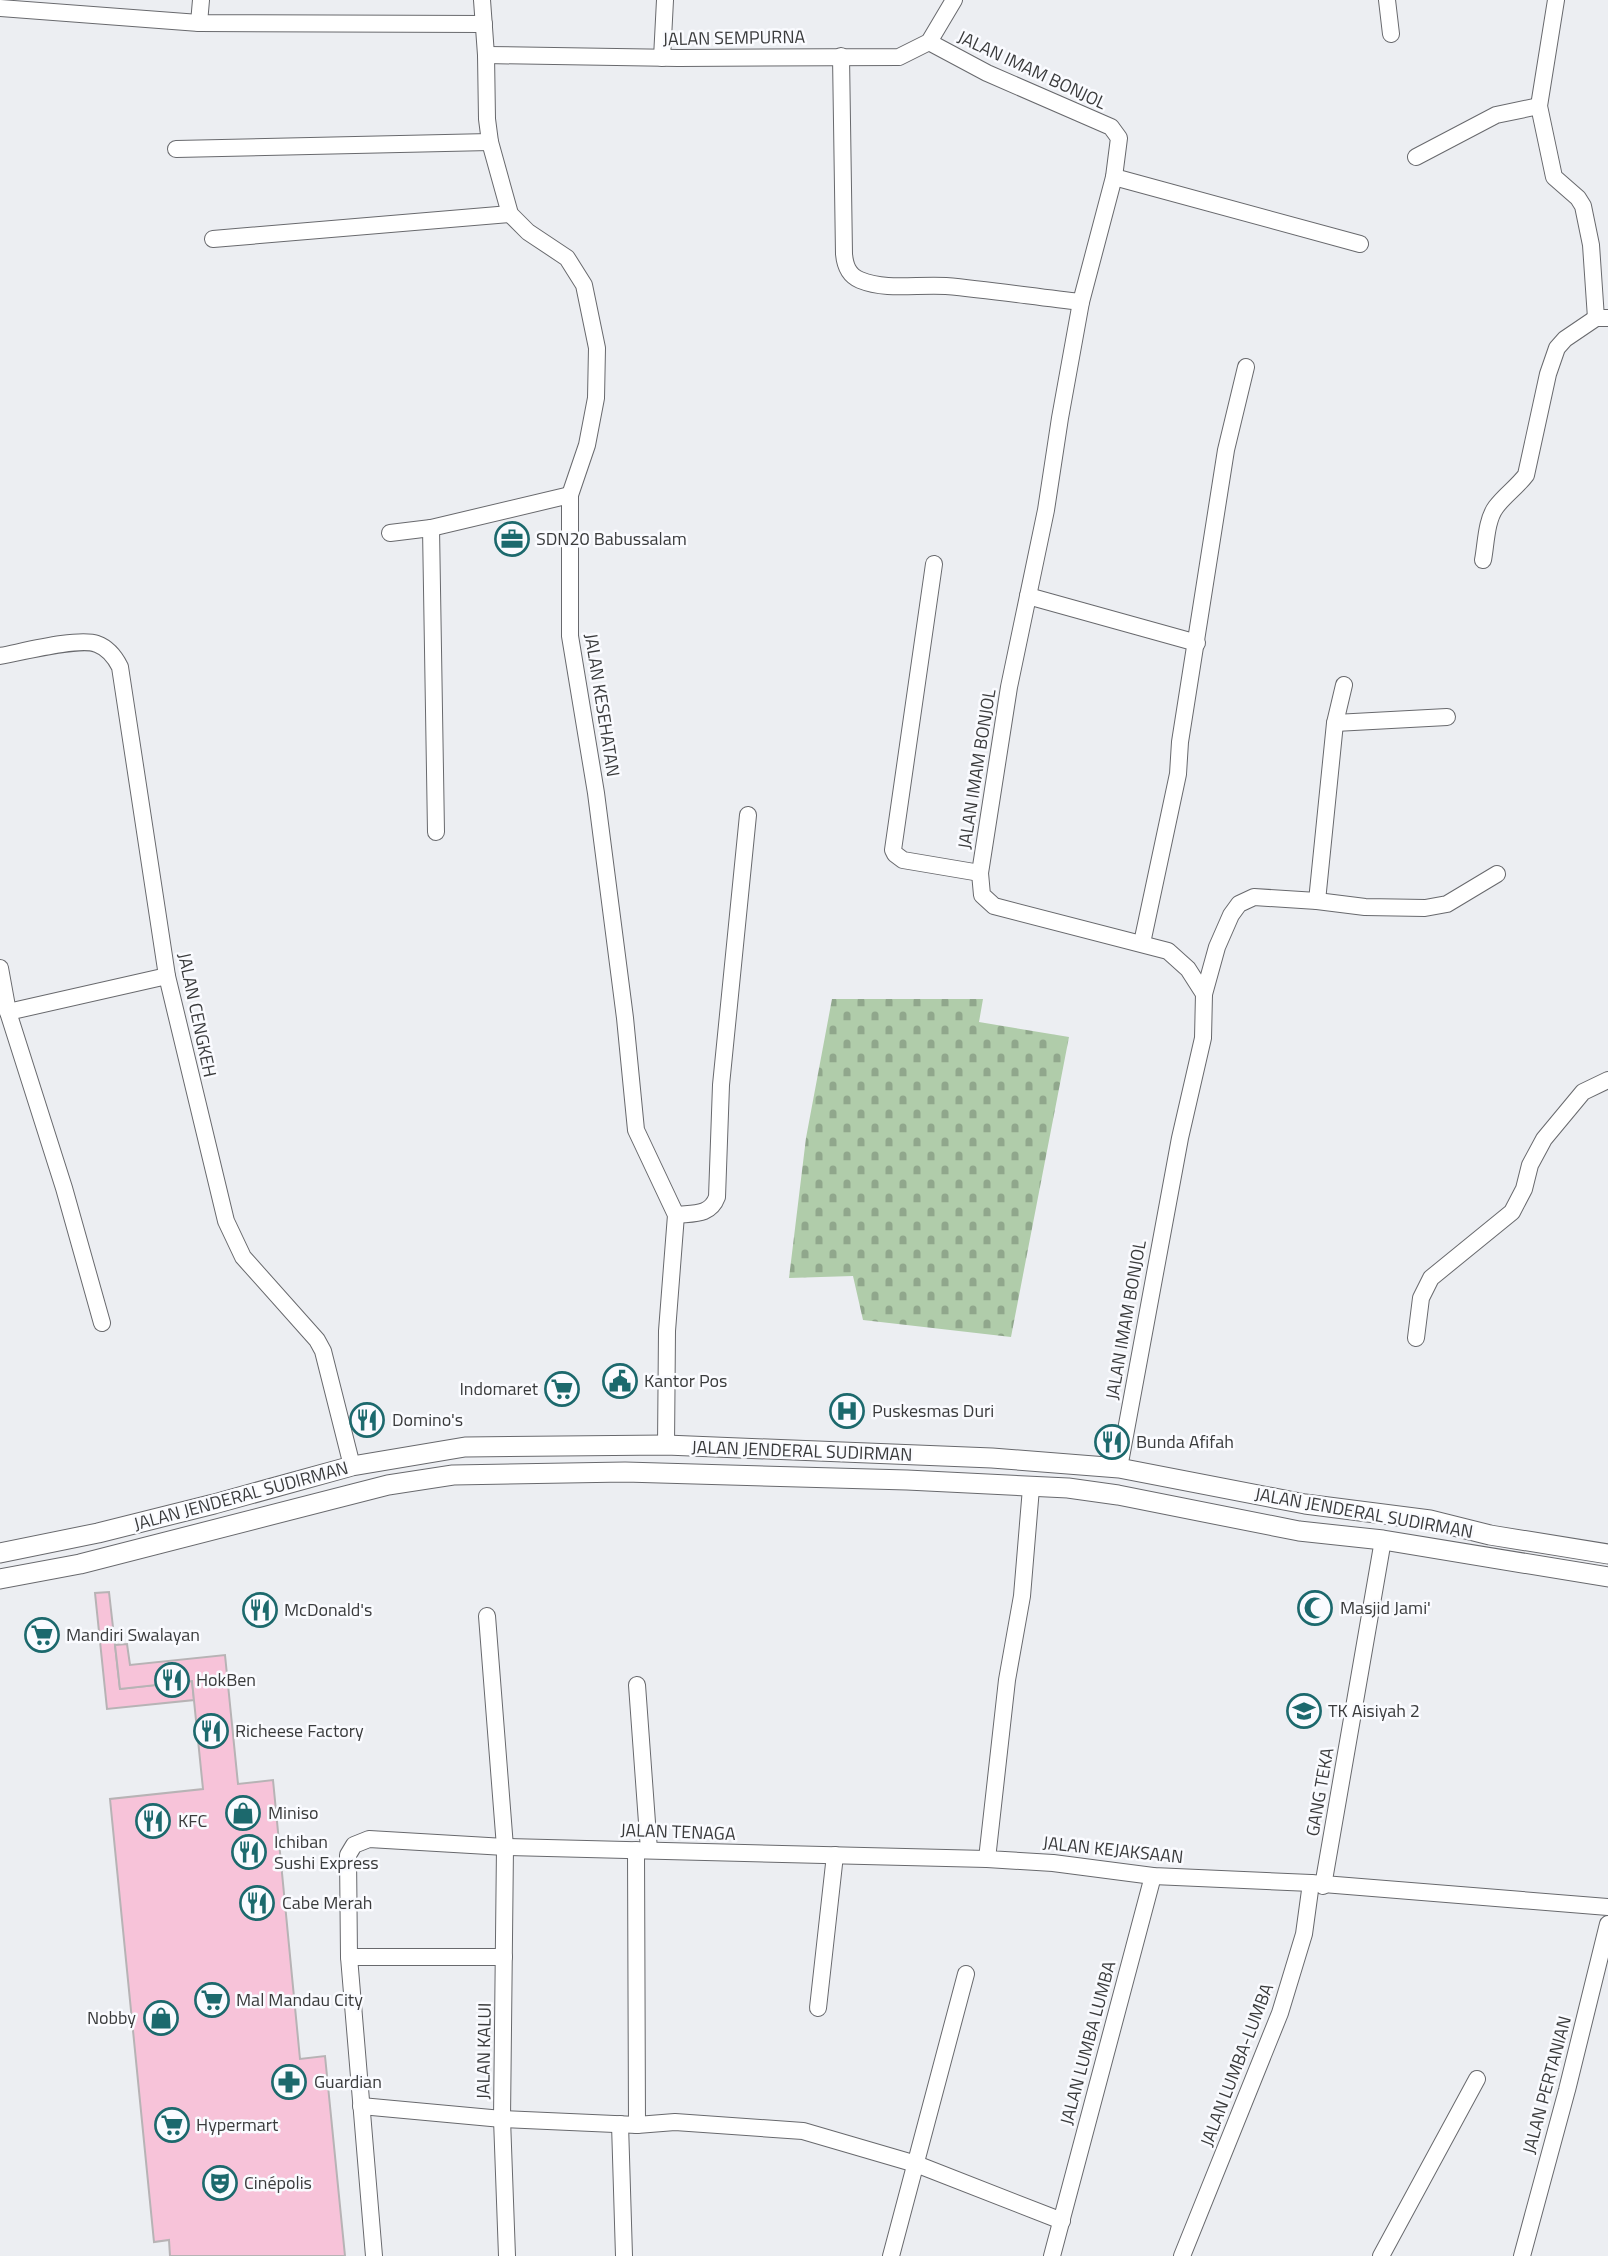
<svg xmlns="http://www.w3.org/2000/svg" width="1608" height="2256" font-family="'Titillium Web',sans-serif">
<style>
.cemetery{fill:url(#cemetery-stones)}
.building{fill:#f7c3d9;stroke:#b7b3b5;stroke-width:2}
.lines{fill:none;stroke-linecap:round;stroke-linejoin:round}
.minor-casing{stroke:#68696d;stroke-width:18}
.tertiary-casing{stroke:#68696d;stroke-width:21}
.minor{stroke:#fff;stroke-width:16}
.tertiary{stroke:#fff;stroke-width:19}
.labels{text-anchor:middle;stroke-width:5;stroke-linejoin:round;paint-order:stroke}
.street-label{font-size:18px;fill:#3a3b3c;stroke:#fafbff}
.poi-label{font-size:18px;fill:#3a3b3c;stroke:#fafbff;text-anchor:start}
</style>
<defs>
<pattern id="cemetery-stones" width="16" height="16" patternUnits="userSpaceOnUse" patternTransform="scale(1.75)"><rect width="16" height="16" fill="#b0ccaa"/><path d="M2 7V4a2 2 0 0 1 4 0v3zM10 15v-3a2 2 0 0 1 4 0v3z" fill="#90a78c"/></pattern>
</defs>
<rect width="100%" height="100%" fill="#eceef2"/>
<path class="cemetery" d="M 832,999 L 983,999 L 979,1022 L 1069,1037 L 1011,1337 L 863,1320 L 853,1276 L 789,1278 L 806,1138 Z"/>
<g class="building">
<path d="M 109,1592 L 120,1689 L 192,1681 L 194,1700 L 107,1709 L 95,1593 Z"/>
<path d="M 127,1644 L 130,1665 L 225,1655 L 238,1784 L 273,1780 L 300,2059 L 325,2056 L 345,2256 L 170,2256 L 169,2240 L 154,2242 L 110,1799 L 203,1789 L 192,1681 L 120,1689 L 115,1645 Z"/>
</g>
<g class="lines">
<g class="minor-casing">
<g id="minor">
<path d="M 482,0 L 486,55 L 487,119 L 490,142 L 510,214 L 528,232 L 567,258 L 584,285 L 597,348 L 596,398 L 587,445 L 570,495 L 570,636 L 596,793 L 625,1018 L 636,1130 L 676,1215 L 667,1331 L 666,1445"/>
<path d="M 1387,0 L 1391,34"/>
<path d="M 1556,0 L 1539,106 L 1554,177 L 1578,198 L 1583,206 L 1591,245 L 1596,318"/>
<path d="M 0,8 L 199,23 L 484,24"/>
<path d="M 199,23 L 201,0"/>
<path d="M 929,42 L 987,73 L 1111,127 L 1119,138 L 1114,177 L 1081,302 L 1060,418 L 1046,510 L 1009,687 L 980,873 L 982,895 L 994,906 L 1168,951 L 1188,969 L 1204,994 L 1203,1038 L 1180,1138 L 1119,1468"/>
<path d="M 486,55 L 678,58 L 899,57 L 929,42 L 954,0"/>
<path d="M 841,56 L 844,254 C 845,265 848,275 860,280 C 887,291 917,284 946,286 C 991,290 1036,297 1081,302"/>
<path d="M 662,58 L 665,0"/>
<path d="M 176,149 L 490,142"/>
<path d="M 1416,157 L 1496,115 L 1539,106"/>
<path d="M 1114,177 L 1360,244"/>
<path d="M 213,239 L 510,214"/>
<path d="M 431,528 L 436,832"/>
<path d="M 390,533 L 431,528 L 570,495"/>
<path d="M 1483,560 C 1486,545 1486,520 1496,507 C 1505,495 1517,487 1526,475 L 1548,374 L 1557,348 L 1565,339 L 1596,318 L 1608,318"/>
<path d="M 934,564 L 893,850 L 895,854 L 903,860 L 980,873"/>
<path d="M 1028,596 L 1197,643"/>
<path d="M 0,656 C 22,652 79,637 97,644 C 108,648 115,657 120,667 L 167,976 L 226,1221 L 243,1257 L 317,1340 L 323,1351 L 352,1466"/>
<path d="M 1335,723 L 1447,717"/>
<path d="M 1317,901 L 1335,723 L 1344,685"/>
<path d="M 1142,943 L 1178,774 L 1180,742 L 1226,450 L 1246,367"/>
<path d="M 0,968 L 8,1012 L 64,1188 L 102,1323"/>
<path d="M 1204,994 L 1217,947 L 1231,915 L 1239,904 L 1254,897 L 1317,901 L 1365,907 L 1425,908 L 1447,904 L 1497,874"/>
<path d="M 8,1012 L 167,976"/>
<path d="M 676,1215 C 693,1213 710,1216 717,1197 L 721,1085 L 748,815"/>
<path d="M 1416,1338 L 1421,1298 L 1431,1278 L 1512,1212 L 1524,1189 L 1530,1165 L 1544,1139 L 1583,1092 L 1608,1080"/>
<path d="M 1031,1488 L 1022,1596 L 1007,1680 L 987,1859 L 1053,1863 L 1153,1876 L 1311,1883 L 1608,1907"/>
<path d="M 487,1616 L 505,1847 L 502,2119 L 507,2256"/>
<path d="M 637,1685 L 649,1850"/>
<path d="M 636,1850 L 637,2125"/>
<path d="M 1323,1886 L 1383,1540"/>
<path d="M 349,1957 L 504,1957"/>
<path d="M 818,2008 L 835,1855"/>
<path d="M 361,2106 L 502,2119 L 637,2125 L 675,2122 L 803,2131 L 916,2164 L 1062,2221"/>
<path d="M 620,2124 L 624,2256"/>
<path d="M 374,2256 L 349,1957 L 348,1855 L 354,1845 L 369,1839 L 505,1847 L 987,1859"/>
<path d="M 891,2256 L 966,1974"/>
<path d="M 1052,2256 L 1153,1876"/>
<path d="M 1182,2256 L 1280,2013 L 1304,1934 L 1311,1883"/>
<path d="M 1381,2256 L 1477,2079"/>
<path d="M 1522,2256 L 1567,2090 L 1608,1924"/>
</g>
</g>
<g class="tertiary-casing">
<g id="tertiary">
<path d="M 0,1553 L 98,1533 L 214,1504 L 352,1466 L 465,1447 L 666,1445 L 992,1458 L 1119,1468 L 1305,1504 L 1430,1520 L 1490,1535 L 1608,1554"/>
<path d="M 0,1579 L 80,1564 L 388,1485 L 453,1475 L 625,1472 L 907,1480 L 1068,1488 L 1118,1495 L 1299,1531 L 1383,1540 L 1608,1577"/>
</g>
</g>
<use href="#minor" class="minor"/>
<use href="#tertiary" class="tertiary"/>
</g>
<defs>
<g id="office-ring" transform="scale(1.75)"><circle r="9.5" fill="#fafbff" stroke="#1c696d" stroke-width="1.5"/><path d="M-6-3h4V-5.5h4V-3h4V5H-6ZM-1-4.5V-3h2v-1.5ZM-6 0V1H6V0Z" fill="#1c696d"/></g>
<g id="civic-ring" transform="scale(1.75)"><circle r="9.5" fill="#fafbff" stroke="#1c696d" stroke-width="1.5"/><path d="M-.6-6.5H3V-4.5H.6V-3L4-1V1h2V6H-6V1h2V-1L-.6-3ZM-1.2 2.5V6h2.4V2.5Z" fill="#1c696d"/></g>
<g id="supermarket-ring" transform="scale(1.75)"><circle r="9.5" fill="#fafbff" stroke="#1c696d" stroke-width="1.5"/><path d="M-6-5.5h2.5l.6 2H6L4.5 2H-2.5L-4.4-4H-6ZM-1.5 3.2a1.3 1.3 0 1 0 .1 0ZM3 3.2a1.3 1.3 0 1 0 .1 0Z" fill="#1c696d"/></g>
<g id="hospital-ring" transform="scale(1.75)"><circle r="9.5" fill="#fafbff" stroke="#1c696d" stroke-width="1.5"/><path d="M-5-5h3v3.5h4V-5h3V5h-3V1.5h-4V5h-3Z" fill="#1c696d"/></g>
<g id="restaurant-ring" transform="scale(1.75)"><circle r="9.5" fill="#fafbff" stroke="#1c696d" stroke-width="1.5"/><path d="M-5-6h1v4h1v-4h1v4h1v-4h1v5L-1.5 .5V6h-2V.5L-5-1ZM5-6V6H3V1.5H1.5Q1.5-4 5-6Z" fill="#1c696d"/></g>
<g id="mosque-ring" transform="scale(1.75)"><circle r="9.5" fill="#fafbff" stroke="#1c696d" stroke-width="1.5"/><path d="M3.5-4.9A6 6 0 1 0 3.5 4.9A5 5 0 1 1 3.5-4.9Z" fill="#1c696d"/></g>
<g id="school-ring" transform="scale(1.75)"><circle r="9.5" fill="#fafbff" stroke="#1c696d" stroke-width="1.5"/><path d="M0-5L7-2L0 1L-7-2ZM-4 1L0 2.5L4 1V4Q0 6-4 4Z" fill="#1c696d"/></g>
<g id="shop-ring" transform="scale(1.75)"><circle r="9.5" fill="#fafbff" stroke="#1c696d" stroke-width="1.5"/><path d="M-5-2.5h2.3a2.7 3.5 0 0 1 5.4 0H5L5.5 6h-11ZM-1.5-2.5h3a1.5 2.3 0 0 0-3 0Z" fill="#1c696d"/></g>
<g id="pharmacy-ring" transform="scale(1.75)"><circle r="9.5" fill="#fafbff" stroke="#1c696d" stroke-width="1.5"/><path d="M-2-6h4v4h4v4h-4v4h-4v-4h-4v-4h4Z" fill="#1c696d"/></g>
<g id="theatre-ring" transform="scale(1.75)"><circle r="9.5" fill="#fafbff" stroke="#1c696d" stroke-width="1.5"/><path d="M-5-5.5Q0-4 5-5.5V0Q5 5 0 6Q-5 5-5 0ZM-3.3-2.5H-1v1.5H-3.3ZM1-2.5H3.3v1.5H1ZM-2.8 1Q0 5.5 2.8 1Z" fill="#1c696d"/></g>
</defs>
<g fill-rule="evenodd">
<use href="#office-ring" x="512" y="539"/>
<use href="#civic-ring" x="620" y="1381"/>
<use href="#supermarket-ring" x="562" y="1389"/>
<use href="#hospital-ring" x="847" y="1411"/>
<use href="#restaurant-ring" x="367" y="1420"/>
<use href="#restaurant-ring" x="1112" y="1442"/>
<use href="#mosque-ring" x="1315" y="1608"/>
<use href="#restaurant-ring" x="260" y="1610"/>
<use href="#supermarket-ring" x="42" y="1635"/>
<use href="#restaurant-ring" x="172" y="1680"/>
<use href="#school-ring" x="1304" y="1711"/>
<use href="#restaurant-ring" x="211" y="1731"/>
<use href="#shop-ring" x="243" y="1813"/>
<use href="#restaurant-ring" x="153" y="1821"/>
<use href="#restaurant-ring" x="249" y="1852"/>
<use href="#restaurant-ring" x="257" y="1903"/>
<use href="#supermarket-ring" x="212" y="2000"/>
<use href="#shop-ring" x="161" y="2018"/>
<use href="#pharmacy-ring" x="289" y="2082"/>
<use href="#supermarket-ring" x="172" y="2125"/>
<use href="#theatre-ring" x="220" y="2183"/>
</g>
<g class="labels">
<g class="street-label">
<text transform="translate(734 38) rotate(-1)" y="6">JALAN SEMPURNA</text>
<text transform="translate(1032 70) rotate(25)" y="6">JALAN IMAM BONJOL</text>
<text transform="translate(602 705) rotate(81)" y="6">JALAN KESEHATAN</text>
<text transform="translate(977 769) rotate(-81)" y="6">JALAN IMAM BONJOL</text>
<text transform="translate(197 1015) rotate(78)" y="6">JALAN CENGKEH</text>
<text transform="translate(1126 1320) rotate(-80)" y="6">JALAN IMAM BONJOL</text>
<text transform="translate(802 1451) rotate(2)" y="6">JALAN JENDERAL SUDIRMAN</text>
<text transform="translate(241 1496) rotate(-15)" y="6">JALAN JENDERAL SUDIRMAN</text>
<text transform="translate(1364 1513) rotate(10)" y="6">JALAN JENDERAL SUDIRMAN</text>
<text transform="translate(1320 1792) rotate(-80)" y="6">GANG TEKA</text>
<text transform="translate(678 1832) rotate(2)" y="6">JALAN TENAGA</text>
<text transform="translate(1113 1850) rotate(6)" y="6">JALAN KEJAKSAAN</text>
<text transform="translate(1088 2043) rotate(-75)" y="6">JALAN LUMBA LUMBA</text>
<text transform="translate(484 2051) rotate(-89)" y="6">JALAN KALUI</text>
<text transform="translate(1237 2065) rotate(-69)" y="6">JALAN LUMBA-LUMBA</text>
<text transform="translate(1547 2085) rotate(-75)" y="6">JALAN PERTANIAN</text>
</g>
<g class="poi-label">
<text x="536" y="545">SDN20 Babussalam</text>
<text x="644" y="1387">Kantor Pos</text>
<text x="538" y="1395" text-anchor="end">Indomaret</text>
<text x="872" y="1417">Puskesmas Duri</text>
<text x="392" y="1426">Domino's</text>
<text x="1136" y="1448">Bunda Afifah</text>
<text x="1340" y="1614">Masjid Jami'</text>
<text x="284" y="1616">McDonald's</text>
<text x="66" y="1641">Mandiri Swalayan</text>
<text x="196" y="1686">HokBen</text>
<text x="1328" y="1717">TK Aisiyah 2</text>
<text x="235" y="1737">Richeese Factory</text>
<text x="268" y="1819">Miniso</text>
<text x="178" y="1827">KFC</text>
<text x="274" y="1848">Ichiban<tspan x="274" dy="21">Sushi Express</tspan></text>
<text x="282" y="1909">Cabe Merah</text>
<text x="236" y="2006">Mal Mandau City</text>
<text x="136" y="2024" text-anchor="end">Nobby</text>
<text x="314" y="2088">Guardian</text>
<text x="196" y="2131">Hypermart</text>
<text x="244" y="2189">Cinépolis</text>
</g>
</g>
</svg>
